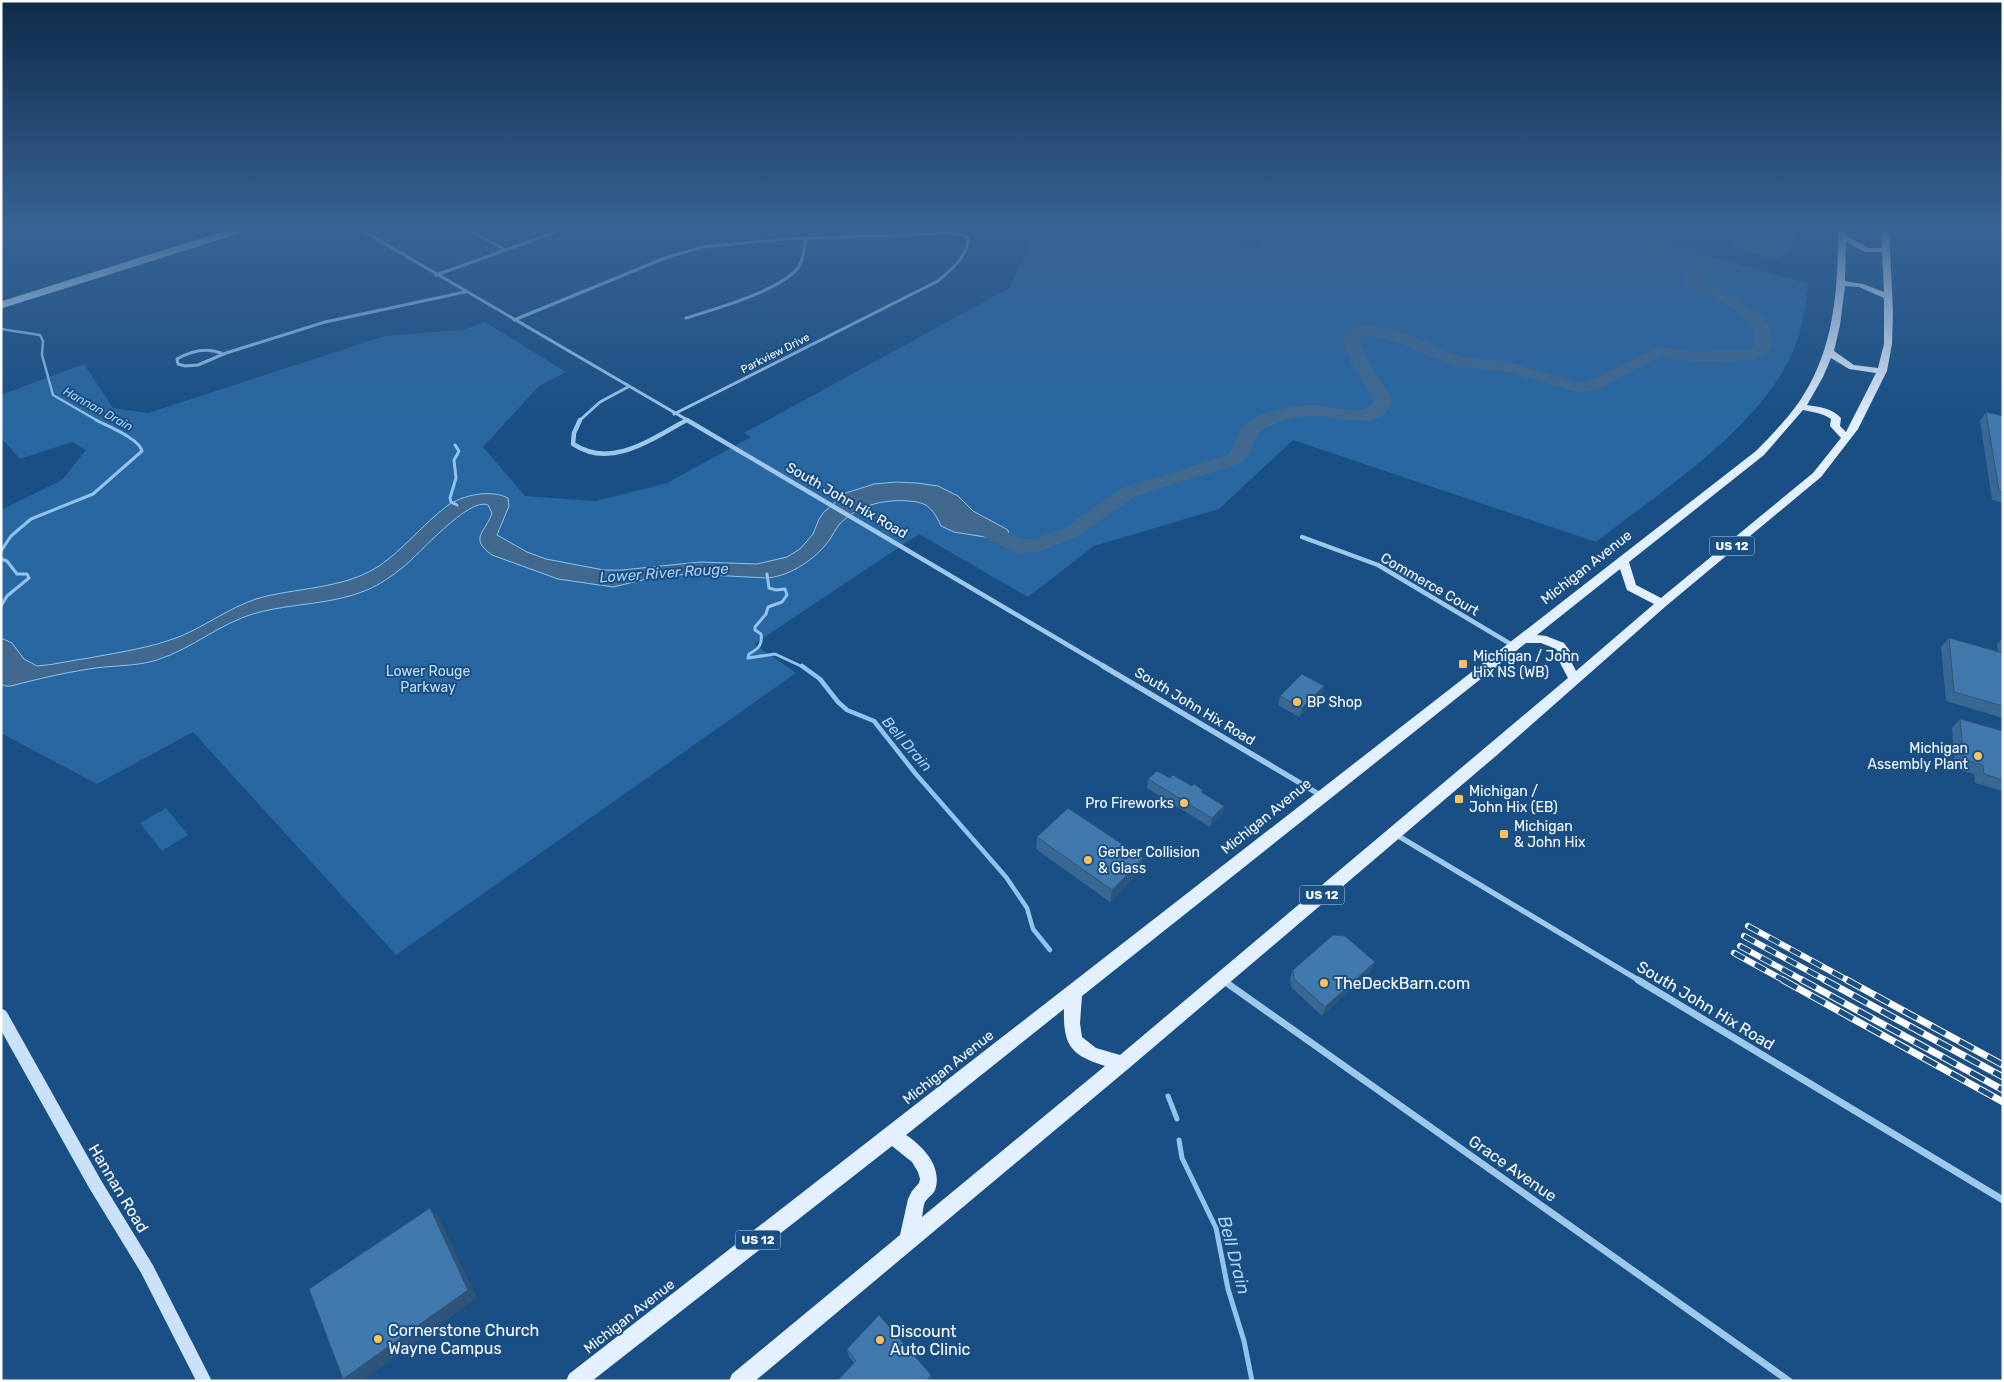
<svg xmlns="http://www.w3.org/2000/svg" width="2004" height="1382" font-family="Rubik,sans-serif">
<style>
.green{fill:#2867a1}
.water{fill:#416990;stroke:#91c3ee}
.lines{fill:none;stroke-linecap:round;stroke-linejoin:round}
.stream-far3{stroke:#91c3ee;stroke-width:2.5}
.stream-far2{stroke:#91c3ee;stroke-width:3}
.stream-far1{stroke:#91c3ee;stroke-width:4.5}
.stream{stroke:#91c3ee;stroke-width:5}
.river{fill:#416990;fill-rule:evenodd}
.street-far3{stroke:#9ec7ec;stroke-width:3}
.street-far2{stroke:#9ec7ec;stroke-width:4.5}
.street-far1{stroke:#9ec7ec;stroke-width:5.5}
.street{stroke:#9ec7ec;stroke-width:7}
.secondary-far1{stroke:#cae2f8;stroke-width:7}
.secondary{stroke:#cae2f8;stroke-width:14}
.primary{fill:#e3f0ff;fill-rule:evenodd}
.rail-far1-casing{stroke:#fff;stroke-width:6}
.rail-casing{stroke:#fff;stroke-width:7}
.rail-far1{stroke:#194f84;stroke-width:4.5;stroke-dasharray:12;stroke-linecap:butt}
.rail{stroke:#194f84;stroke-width:5;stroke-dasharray:16;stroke-linecap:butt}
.wall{fill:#396895}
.shaded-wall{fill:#2e5579}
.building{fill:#4279ad;stroke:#2e5579}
.poi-dot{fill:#ffc359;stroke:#194f84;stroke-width:2}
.labels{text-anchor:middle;stroke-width:4;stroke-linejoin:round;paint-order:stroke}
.far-street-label{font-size:11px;fill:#fff;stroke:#194f84}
.far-water-label{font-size:12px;font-style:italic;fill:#aad0f3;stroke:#194f84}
.shield{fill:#194f84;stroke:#bacada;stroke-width:1}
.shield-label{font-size:12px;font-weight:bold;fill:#fff}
.street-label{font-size:14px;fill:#fff;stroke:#194f84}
.poi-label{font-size:14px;fill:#fff;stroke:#194f84;text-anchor:start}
.park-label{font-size:14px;fill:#c3dff9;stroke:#194f84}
.water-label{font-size:15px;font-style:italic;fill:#aad0f3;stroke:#194f84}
.near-poi-label{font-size:16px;fill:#fff;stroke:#194f84;text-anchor:start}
.near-street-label{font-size:16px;fill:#fff;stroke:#194f84}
.near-water-label{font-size:18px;font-style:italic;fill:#aad0f3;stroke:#194f84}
</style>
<rect width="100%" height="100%" fill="#194f84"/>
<g class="green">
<path d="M 1039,228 L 1169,228 L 1218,242 L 1257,248 L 1289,228 L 1664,228 L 1662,243 L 1809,284 C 1805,309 1802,334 1790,358 C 1756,430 1659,493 1596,542 L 1293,440 L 1219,509 L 1094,546 L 1028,597 L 919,534 L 754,644 L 796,673 L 396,955 L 193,732 L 97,784 L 1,733 L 1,510 L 62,480 L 86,450 L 72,442 L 20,459 L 1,438 L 1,395 L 84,364 L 113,408 L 148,413 L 385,336 L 463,330 L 485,322 L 566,372 L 539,386 L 483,447 L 525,496 L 596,501 L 667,483 L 751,437 L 744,433 L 1009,288 Z"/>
<path d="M 166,808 L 188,835 L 162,851 L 140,823 Z"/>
</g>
<path class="water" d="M 896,482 L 917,483 L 938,486 L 958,496 L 973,511 L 1008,530 L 1010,541 L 954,532 L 941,526 C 933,509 928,502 908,501 C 883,499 855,506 838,526 C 835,530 833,535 830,539 C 817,558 791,576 767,578 L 689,574 L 651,578 L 613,587 L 558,579 L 492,555 C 468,538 486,532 492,513 L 488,505 C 469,496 418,556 402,568 C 392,576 379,585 367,590 C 332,605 292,603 256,613 C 220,623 192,649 157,660 C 134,667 112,665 89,669 C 63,673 37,679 11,686 L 5,686 L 1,684 L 1,638 L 12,643 L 24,659 L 37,666 C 54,665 72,660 89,658 C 120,652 151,648 181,636 C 207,625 229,608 256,599 C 296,587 342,590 379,566 C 404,549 423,524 447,506 C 462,495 491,489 508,498 L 509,506 L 497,535 L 527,552 L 546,559 L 604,570 L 622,570 L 700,562 L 757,564 L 787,557 L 800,549 L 813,534 L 819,519 L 824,512 L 846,493 L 874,484 Z"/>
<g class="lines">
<path class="stream-far3" d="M 1,329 L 40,335 L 43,341 L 42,355 L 53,395 L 98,421"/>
<g class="stream-far2">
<path d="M 455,445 L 459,451 L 454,460 L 456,478 L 450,498 L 451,502 L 457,505"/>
<path d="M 1,551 L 11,536 L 31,519 L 93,494 L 142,451 C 140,439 107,426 96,420"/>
<path d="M 1,559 L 7,561 L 17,574 L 27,574 L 29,578 L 7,596 L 1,606"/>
<path d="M 767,574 L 769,588 L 776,590 L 785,589 L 787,595 L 782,602 L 768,607 L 766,614 L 755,627 L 755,630 L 761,634 C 763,645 758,649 749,654 L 748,658 L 775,654 L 803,667"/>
</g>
<path class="stream-far1" d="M 802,666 L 820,679 L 838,702 L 847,710 L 874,721 L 915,773 L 1006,877 L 1027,908 L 1033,929 L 1050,950"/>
<g class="stream">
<path d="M 1168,1096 L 1177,1119"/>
<path d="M 1179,1140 L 1182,1158 L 1216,1228 L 1228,1289 L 1244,1341 L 1252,1381"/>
</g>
<path class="river" d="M 1593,228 L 1614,228 L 1709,262 L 1714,268 L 1713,273 L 1702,280 C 1724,293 1792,318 1767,354 L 1751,360 L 1717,362 L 1695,362 L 1661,356 L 1605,387 L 1580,393 L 1508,372 L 1453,366 L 1400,344 L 1378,337 L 1364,336 L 1359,340 L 1369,363 L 1392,399 C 1386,435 1338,415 1316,416 C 1295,416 1274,421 1257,434 L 1251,451 L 1242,463 L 1136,496 L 1078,536 L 1038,552 L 1019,553 L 1012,551 L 975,532 L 972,528 L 975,524 L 982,522 L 989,524 L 1022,539 L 1035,539 L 1064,528 L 1122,488 L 1228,455 C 1235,447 1235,435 1242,428 C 1257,411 1290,406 1311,405 C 1326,404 1370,420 1374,399 L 1351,363 L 1343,340 L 1347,332 L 1361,326 L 1379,327 L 1412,336 L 1462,357 L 1510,362 L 1580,383 L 1593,379 L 1659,346 L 1695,352 L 1748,350 L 1753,347 C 1763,313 1710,298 1687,284 L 1684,281 L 1687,276 L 1698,271 L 1698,268 L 1595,231 Z"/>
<g class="street-far3">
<path d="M 358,228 L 689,421"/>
<path d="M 465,228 L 504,249"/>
<path d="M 436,275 L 567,228"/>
<path d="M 686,318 C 715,309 779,291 798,268 C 804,260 804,247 806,238"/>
<path d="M 514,320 L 665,258 L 703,247 L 785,239 L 949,233 L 961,234 L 968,239 C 968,256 950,271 938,281 L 674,414"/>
<path d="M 221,353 C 205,347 191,351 177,359 L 178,364 L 185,366 L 198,365 L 226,353 L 325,322 L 465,292"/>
<path d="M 579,421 L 600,402 L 628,387"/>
</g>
<g class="street-far2">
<path d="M 580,420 L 574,433 L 573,444 C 611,469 650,440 685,421"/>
<path d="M 687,420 L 1105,667"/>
<path d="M 1302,537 L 1378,565 L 1514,646"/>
</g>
<g class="street-far1">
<path d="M 1103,666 L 1322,796"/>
<path d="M 1395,834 L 1640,981"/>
</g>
<g class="street">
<path d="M 1638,980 L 2003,1200"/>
<path d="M 1224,981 L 1789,1381"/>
</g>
<path class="secondary-far1" d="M 1,305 L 245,228"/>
<path class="secondary" d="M 1,1016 L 95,1184 L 147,1269 L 204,1381"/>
<path class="primary" d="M 1838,228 L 1846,228 L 1846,236 L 1869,248 L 1882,248 L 1881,228 L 1889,228 L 1893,311 L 1892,344 L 1887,371 L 1858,429 L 1821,477 L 1666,606 L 1497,755 L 1128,1069 L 755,1381 L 729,1381 L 732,1374 L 900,1235 L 908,1199 L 912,1191 L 919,1183 L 920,1179 L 918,1172 L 912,1162 L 892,1146 L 592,1381 L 566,1381 L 569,1374 L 1756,451 C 1772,435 1787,419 1799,402 C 1835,350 1838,288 1838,228 ZM 1846,242 L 1865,252 L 1882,252 L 1884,292 L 1863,284 L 1845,281 ZM 1845,286 L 1859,287 L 1884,298 L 1884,344 L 1878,368 L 1854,365 L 1834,351 L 1840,325 ZM 1831,358 L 1849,369 L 1876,373 L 1846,432 L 1840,426 L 1841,418 C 1832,408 1819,407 1807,405 L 1823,377 ZM 1803,410 C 1813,412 1822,413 1831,419 L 1830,426 L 1841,438 L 1813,473 L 1661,598 L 1636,585 L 1629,562 L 1764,455 ZM 1620,569 L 1627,590 L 1654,604 L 1576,671 L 1570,659 L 1570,651 L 1564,643 L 1546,636 L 1537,635 ZM 1526,643 L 1541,643 L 1556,649 L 1558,652 L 1558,659 L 1568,678 L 1120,1055 L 1096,1048 L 1082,1037 L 1080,1023 L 1082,996 ZM 1064,1009 C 1063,1046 1071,1055 1105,1066 L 922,1217 C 923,1213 923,1206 925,1202 C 928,1197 933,1195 935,1190 C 943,1167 923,1146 906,1135 Z"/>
<g class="rail-far1-casing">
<g id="rail-far1">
<path d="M 1748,926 L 1849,981"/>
<path d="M 1744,936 L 1827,981"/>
<path d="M 1740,946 L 1804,981"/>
<path d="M 1734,953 L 1785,981"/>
</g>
</g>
<g class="rail-casing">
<g id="rail">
<path d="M 1783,980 L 2003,1102"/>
<path d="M 1802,980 L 2003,1090"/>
<path d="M 1825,980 L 2003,1077"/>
<path d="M 1847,980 L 2003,1065"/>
</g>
</g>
<use href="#rail-far1" class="rail-far1"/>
<use href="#rail" class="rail"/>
</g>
<g class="wall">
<path d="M 1780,231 L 1798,236 L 1792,246 L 1780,260 L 1729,247 L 1734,237 Z"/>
<path d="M 1986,412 L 2003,416 L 2003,503 L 1992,500 L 1980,421 Z"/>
<path d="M 1949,638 L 1998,652 L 1997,644 L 2003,638 L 2003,718 L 1946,701 L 1941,647 Z"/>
<path d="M 1324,686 L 1321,695 L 1299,717 L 1278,705 L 1280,696 Z"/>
<path d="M 1960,719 L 2003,731 L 2003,791 L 1975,783 L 1974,774 L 1955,769 L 1952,728 Z"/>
<path d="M 1170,778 L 1202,792 L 1224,806 L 1222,815 L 1210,827 L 1147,788 L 1148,779 Z"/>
<path d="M 1037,837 L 1143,858 L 1141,870 L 1110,902 L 1036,849 Z"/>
<path d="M 1293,970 L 1371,971 L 1322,1016 L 1291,987 L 1290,978 Z"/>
<path d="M 847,1349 L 931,1375 L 932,1381 L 837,1381 L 854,1363 L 849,1357 Z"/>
</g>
<g class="shaded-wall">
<path d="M 1798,236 L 1792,246 L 1780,260 L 1785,250 Z"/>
<path d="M 1324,686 L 1321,695 L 1299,717 L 1302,708 Z"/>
<path d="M 1224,806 L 1222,815 L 1210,827 L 1212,818 Z"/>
<path d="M 1143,858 L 1141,870 L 1110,902 L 1112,890 Z"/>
<path d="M 1375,962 L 1371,971 L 1322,1016 L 1325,1007 Z"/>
<path d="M 430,1208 L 439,1217 L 477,1298 L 362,1381 L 345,1381 L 343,1379 Z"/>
<path d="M 931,1375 L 932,1381 L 926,1381 Z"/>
</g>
<g class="building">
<path d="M 1743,228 L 1778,228 L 1781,229 L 1780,231 L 1798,236 L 1785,250 L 1734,237 Z"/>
<path d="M 1986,412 L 2003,416 L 2003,492 L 1999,491 Z"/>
<path d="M 1949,638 L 2003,653 L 2003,706 L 1954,692 Z"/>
<path d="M 1302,674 L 1324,686 L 1302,708 L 1280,696 Z"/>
<path d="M 1960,719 L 2003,731 L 2003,780 L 1984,774 L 1983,765 L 1964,760 Z"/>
<path d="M 1157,771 L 1170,778 L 1173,775 L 1192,786 L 1194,784 L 1203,790 L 1201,792 L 1224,806 L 1212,818 L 1148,779 Z"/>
<path d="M 1068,808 L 1143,858 L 1112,890 L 1037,837 Z"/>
<path d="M 1333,935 L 1345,936 L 1375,962 L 1325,1007 L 1294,979 L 1293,970 Z"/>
<path d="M 430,1208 L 468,1290 L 343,1379 L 309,1289 Z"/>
<path d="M 879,1315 L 931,1375 L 926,1381 L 837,1381 L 856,1361 L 847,1349 Z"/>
</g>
<linearGradient id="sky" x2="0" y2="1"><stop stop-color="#0e2b49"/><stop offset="0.54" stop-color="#386394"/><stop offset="1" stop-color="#386394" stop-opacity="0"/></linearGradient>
<rect width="2004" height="422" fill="url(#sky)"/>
<g class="poi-dot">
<rect x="1458" y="659" width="10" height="10" rx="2.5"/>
<circle cx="1297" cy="702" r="5"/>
<circle cx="1978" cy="756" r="5"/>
<rect x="1454" y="794" width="10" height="10" rx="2.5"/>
<circle cx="1184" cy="803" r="5"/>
<rect x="1499" y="829" width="10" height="10" rx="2.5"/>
<circle cx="1088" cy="860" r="5"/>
<circle cx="1324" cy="983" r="5"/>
<circle cx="378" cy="1339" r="5"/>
<circle cx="880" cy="1340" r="5"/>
</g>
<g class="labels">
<g class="far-street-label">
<text transform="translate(775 353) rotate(-27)" y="4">Parkview Drive</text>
</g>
<g class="far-water-label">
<text transform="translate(98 409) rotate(29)" y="4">Hannan Drain</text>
</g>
<g class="shield">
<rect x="1709.5" y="536.5" width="45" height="19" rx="4"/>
<rect x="1299.5" y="885.5" width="45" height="19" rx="4"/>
<rect x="735.5" y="1230.5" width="45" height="19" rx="4"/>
</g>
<g class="shield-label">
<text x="1732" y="550">US 12</text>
<text x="1322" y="899">US 12</text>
<text x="758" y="1244">US 12</text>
</g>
<g class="street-label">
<text transform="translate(847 500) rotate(30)" y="5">South John Hix Road</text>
<text transform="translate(1586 567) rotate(-38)" y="5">Michigan Avenue</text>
<text transform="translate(1430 584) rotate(30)" y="5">Commerce Court</text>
<text transform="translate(1195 706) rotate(31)" y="5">South John Hix Road</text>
<text transform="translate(1266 816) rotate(-39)" y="5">Michigan Avenue</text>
<text transform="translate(948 1067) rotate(-38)" y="5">Michigan Avenue</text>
<text transform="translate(629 1316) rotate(-38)" y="5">Michigan Avenue</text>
</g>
<g class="poi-label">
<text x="1473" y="661">Michigan / John<tspan x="1473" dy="16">Hix NS (WB)</tspan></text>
<text x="1307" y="707">BP Shop</text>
<text x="1968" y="753" text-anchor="end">Michigan<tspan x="1968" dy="16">Assembly Plant</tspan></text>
<text x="1469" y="796">Michigan /<tspan x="1469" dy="16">John Hix (EB)</tspan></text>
<text x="1174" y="808" text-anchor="end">Pro Fireworks</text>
<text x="1514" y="831">Michigan<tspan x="1514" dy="16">&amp; John Hix</tspan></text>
<text x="1098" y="857">Gerber Collision<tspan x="1098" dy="16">&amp; Glass</tspan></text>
</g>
<g class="park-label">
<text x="428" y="676">Lower Rouge<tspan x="428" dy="16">Parkway</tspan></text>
</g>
<g class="water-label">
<text transform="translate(664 573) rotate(-4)" y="5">Lower River Rouge</text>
<text transform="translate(907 744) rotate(49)" y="5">Bell Drain</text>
</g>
<g class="near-poi-label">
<text x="1334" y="989">TheDeckBarn.com</text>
<text x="388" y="1336">Cornerstone Church<tspan x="388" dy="18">Wayne Campus</tspan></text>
<text x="890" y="1337">Discount<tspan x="890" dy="18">Auto Clinic</tspan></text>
</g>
<g class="near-street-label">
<text transform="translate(1706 1005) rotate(31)" y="6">South John Hix Road</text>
<text transform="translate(1513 1168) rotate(35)" y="6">Grace Avenue</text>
<text transform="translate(119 1188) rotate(59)" y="6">Hannan Road</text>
</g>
<g class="near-water-label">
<text transform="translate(1234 1255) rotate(75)" y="6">Bell Drain</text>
</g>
</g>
<rect width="2004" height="1382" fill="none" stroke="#ffffff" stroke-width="5"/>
</svg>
